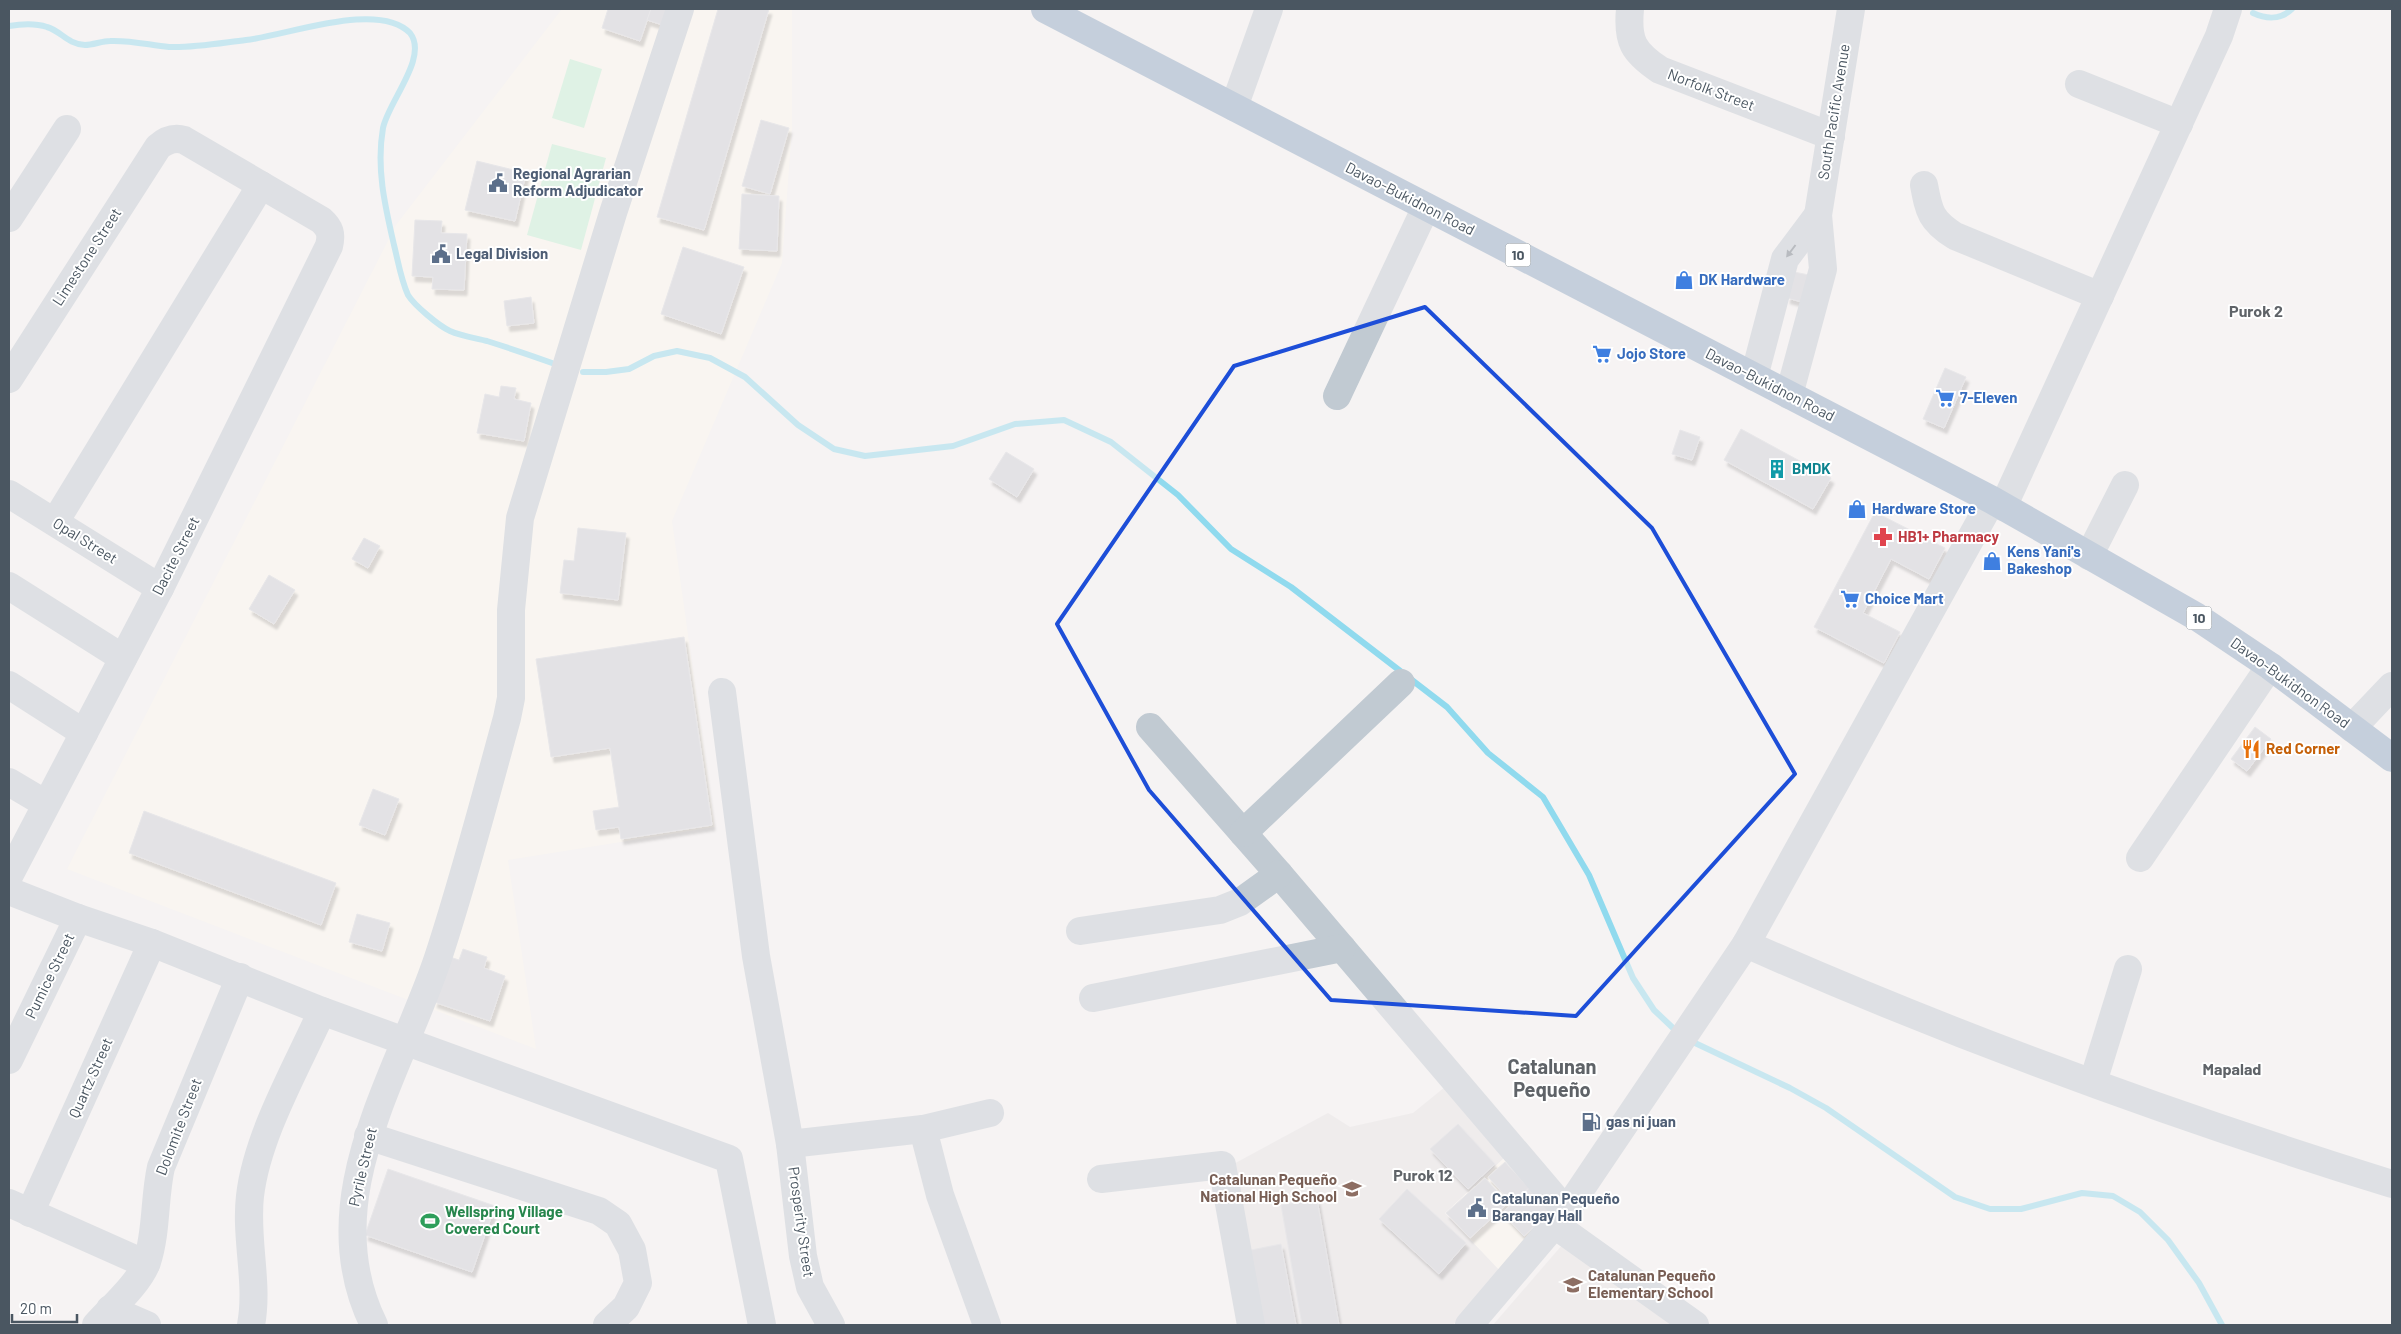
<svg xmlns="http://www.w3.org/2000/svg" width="2401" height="1334" font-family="Barlow,sans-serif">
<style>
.commercial{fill:#fdf9ef}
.education{fill:#e6e4e5}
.green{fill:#c3f1d5}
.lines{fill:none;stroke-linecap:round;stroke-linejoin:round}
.stream{stroke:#90daee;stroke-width:6}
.building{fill:#cdcfd5;stroke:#d7d9de;filter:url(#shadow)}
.minor{stroke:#c1cad2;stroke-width:28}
.highway{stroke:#8ba5c1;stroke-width:28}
.oneway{fill:#6e7983}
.marked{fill:none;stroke:#1d4ed8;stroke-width:4;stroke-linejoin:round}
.labels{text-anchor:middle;stroke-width:4;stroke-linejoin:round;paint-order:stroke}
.shield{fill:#fff;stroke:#808990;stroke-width:1}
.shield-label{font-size:14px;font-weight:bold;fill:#4a5661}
.street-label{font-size:15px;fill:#4a5661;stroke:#fff}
.service-label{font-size:15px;font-weight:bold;fill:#4e5e75;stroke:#fff;text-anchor:start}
.shop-label{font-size:15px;font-weight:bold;fill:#366cbe;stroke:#fff;text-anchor:start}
.culture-label{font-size:15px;font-weight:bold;fill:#0d838f;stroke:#fff;text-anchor:start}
.health-label{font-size:15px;font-weight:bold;fill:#be3a42;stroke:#fff;text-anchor:start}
.food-label{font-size:15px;font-weight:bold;fill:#c56008;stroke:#fff;text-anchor:start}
.education-label{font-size:15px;font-weight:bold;fill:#785e54;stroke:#fff;text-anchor:end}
.leisure-label{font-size:15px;font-weight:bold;fill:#27864d;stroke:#fff;text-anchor:start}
.neighbourhood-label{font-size:16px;font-weight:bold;fill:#5f6368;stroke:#fff}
.district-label{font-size:20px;font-weight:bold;fill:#5f6368;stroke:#fff}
</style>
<defs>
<filter id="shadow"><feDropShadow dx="3" dy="5.5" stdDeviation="1" flood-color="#0004"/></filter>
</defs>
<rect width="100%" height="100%" fill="#f5f3f3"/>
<g class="commercial">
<path d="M 562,9 L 792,9 L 792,128 L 782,263 L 672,521 L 715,827 L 508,860 L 536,1049 L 67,869 L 396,225 Z"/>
<path d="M 1505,1157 L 1554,1211 L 1501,1272 L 1445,1213 Z"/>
</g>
<g class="education">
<path d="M 1445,1087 L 1505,1157 L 1445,1213 L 1501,1272 L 1453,1325 L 1258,1325 L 1230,1166 L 1328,1113 L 1350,1127 L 1413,1113 Z"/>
<path d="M 1563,1244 L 1671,1325 L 1493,1325 Z"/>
</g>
<g class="green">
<path d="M 570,59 L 602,69 L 584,128 L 552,118 Z"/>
<path d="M 552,144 L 606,158 L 581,250 L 527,235 Z"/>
</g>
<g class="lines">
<g class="stream">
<path d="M 2253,13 C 2266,19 2281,20 2292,9"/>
<path d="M 9,26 C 21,24 35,23 47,27 C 61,31 67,44 85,45 C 93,45 102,41 110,41 C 130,40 149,45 169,47 C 194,48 221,43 246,40 C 286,36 378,0 410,33 C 429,57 388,102 383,128 C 376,168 385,206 394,245 C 398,261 401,280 408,295 C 414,305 439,326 450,331 C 461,336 475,338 487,341 C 509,348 530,355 552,363"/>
<path d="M 583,372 L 606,372 L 629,369 L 654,356 L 677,351 L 710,358 L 745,377 L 798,425 L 834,449 L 865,456 L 953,446 L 1015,424 L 1064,420 L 1111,442 L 1178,495 L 1231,549 L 1291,587 L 1447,707 L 1488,753 L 1543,797 L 1589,875 L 1633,978 L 1654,1010 L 1673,1028"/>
<path d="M 1695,1043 L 1790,1088 L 1826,1108 L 1955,1197 L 1990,1209 L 2021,1209 L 2082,1193 L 2113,1196 L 2140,1212 L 2168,1240 L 2199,1283 L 2222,1325"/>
</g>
</g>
<g class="building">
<path d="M 608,9 L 651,9 L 640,41 L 602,28 Z"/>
<path d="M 651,9 L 666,9 L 666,26 L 647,20 Z"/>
<path d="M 718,9 L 769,9 L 704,230 L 657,217 Z"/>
<path d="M 761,120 L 789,128 L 770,194 L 742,186 Z"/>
<path d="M 477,161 L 526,173 L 515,221 L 465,210 Z"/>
<path d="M 742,194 L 779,196 L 777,251 L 739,249 Z"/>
<path d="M 415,220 L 442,221 L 441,233 L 467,234 L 464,290 L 432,289 L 433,277 L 412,276 Z"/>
<path d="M 683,247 L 744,267 L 721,334 L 661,314 Z"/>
<path d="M 1794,272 L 1809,275 L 1802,302 L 1787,298 Z"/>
<path d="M 531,297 L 534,323 L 507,326 L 504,301 Z"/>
<path d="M 1945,368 L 1966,377 L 1944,428 L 1923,419 Z"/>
<path d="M 501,386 L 516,388 L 514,399 L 531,403 L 524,441 L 477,433 L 485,394 L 499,397 Z"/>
<path d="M 1741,429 L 1831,478 L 1813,509 L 1724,460 Z"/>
<path d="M 1680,430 L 1700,437 L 1692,460 L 1672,454 Z"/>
<path d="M 1006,452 L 1034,469 L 1017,497 L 989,479 Z"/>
<path d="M 1875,512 L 1945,548 L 1929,579 L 1891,559 L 1863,613 L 1900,632 L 1884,663 L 1814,627 Z"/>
<path d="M 578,528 L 626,533 L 618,600 L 560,593 L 564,560 L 574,561 Z"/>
<path d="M 364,538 L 380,546 L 368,568 L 352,559 Z"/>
<path d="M 269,575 L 295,590 L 274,624 L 249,609 Z"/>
<path d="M 684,637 L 712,825 L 621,839 L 619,827 L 596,830 L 593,811 L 619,807 L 610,748 L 551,757 L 536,659 Z"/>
<path d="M 2255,727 L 2271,739 L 2247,771 L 2231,759 Z"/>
<path d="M 373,789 L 399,799 L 385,835 L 359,825 Z"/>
<path d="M 144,811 L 336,883 L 321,925 L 129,853 Z"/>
<path d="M 357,914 L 390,923 L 382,951 L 349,942 Z"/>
<path d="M 463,949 L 487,957 L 484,968 L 505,976 L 490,1021 L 434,1002 L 450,957 L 459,960 Z"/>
<path d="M 1458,1124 L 1495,1164 L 1468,1189 L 1430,1149 Z"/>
<path d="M 1505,1162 L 1529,1188 L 1512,1203 L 1488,1177 Z"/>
<path d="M 388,1169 L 495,1206 L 472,1272 L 365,1235 Z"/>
<path d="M 1485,1178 L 1508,1203 L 1470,1238 L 1446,1213 Z"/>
<path d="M 1529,1188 L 1551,1211 L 1524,1236 L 1502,1213 Z"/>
<path d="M 1407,1189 L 1466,1243 L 1439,1274 L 1379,1219 Z"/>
<path d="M 1317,1199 L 1339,1325 L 1302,1325 L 1281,1205 Z"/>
<path d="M 1281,1244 L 1296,1325 L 1260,1325 L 1246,1251 Z"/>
</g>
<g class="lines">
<g class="minor">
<path d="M 1630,9 C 1627,41 1633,52 1660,70 L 1831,136"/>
<path d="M 2079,84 L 2179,124"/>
<path d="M 1234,107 L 1269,9"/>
<path d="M 1924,185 C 1929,212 1931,221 1955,236 L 2100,296"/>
<path d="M 9,218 L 67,129"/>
<path d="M 1754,377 L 1785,259 L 1818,215"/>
<path d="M 9,379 L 158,147 C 166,140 174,137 184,140 L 321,220 C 330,228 332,234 329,246 L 160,588 L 9,876"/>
<path d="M 1789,395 L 1823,269 L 1818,215 L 1851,9"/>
<path d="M 1337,396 L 1426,207"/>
<path d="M 9,494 L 160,588"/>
<path d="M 2003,507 L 2219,36 L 2228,9"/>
<path d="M 55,522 L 261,185"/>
<path d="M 2089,556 L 2125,485"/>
<path d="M 9,586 L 123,658"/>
<path d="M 9,685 L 84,733"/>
<path d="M 722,692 L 756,956 L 790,1144 L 803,1256 L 810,1287 L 831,1325"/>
<path d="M 1150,727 L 1279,874 L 1566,1211"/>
<path d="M 2352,728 L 2392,686"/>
<path d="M 9,782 L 46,804"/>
<path d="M 1243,833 L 1401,683"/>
<path d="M 2140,858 L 2270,666"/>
<path d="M 9,891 L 78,918 L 152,943 L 322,1011 L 729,1159 L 762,1325"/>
<path d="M 1080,931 L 1220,910 L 1240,902 L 1279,874"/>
<path d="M 1746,944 C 1956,1037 2173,1116 2392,1184"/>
<path d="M 1093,998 L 1342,948"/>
<path d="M 9,1060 L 78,918"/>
<path d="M 2093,1082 L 2128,969"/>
<path d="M 923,1129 L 940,1195 L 987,1325"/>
<path d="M 368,1136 L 599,1211 L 618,1224 L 632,1250 L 638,1283 L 626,1307 L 607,1325"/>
<path d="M 790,1144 L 923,1129 L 990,1113"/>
<path d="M 1101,1179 L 1222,1165 L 1251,1325"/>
<path d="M 9,1203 L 146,1264"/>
<path d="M 30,1213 L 152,943"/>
<path d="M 1555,1225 L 1695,1325"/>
<path d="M 110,1309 L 147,1325"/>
<path d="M 96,1325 C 111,1308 139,1284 147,1262 C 157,1231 154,1198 161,1167 L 240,977"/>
<path d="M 251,1325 C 259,1283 245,1239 250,1196 C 257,1135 297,1067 322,1011"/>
<path d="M 374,1325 C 312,1200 399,1075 438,958 C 464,879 485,798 507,718 L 511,698 L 511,610 L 520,518 L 613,213 L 680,9"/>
<path d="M 1469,1325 L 1566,1211 L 1746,944 L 1992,500"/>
</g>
<path class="highway" d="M 1045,9 L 1992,500 L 2197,617 L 2270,666 L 2392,758"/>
</g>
<defs><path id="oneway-solid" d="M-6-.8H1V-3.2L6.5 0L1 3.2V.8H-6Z" transform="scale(1.25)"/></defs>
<use class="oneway" href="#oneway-solid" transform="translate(1791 251) rotate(127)"/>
<path d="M0 0H2401V1334H0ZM 1425,307 L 1652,528 L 1795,774 L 1576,1016 L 1331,1000 L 1149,790 L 1057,624 L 1234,366 Z" fill="#f5f3f3" fill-opacity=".55" fill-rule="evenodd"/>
<path class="marked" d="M 1425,307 L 1652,528 L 1795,774 L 1576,1016 L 1331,1000 L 1149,790 L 1057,624 L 1234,366 Z"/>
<defs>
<g id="civic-bare" transform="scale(1.5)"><path d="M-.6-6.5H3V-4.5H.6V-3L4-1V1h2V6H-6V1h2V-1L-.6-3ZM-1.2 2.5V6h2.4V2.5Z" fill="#5c6f8a" stroke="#fff" stroke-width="2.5" paint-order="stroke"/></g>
<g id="shop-bare" transform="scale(1.5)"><path d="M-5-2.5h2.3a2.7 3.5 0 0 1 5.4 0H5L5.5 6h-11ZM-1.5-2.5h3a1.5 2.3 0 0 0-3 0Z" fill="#3f7fe0" stroke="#fff" stroke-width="2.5" paint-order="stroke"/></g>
<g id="supermarket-bare" transform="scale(1.5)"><path d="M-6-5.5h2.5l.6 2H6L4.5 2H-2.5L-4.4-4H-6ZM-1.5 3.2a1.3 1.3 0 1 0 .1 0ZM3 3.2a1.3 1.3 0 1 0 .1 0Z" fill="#3f7fe0" stroke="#fff" stroke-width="2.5" paint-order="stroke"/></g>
<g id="building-bare" transform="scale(1.5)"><path d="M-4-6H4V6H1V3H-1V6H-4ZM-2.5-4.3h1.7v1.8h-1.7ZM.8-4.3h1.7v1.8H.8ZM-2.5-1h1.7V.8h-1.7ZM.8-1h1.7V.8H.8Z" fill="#0f9aa8" stroke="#fff" stroke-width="2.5" paint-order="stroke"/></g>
<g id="pharmacy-bare" transform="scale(1.5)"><path d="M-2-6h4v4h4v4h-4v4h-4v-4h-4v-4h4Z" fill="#e0444e" stroke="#fff" stroke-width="2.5" paint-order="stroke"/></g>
<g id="restaurant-bare" transform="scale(1.5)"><path d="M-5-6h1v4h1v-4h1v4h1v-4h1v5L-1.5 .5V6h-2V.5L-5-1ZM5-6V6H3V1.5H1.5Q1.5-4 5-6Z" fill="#e8710a" stroke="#fff" stroke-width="2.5" paint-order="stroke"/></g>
<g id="fuel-bare" transform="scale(1.5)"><path d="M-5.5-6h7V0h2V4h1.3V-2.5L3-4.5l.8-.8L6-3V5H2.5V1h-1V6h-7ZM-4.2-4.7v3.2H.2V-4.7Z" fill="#5c6f8a" stroke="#fff" stroke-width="2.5" paint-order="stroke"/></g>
<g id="school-bare" transform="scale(1.5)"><path d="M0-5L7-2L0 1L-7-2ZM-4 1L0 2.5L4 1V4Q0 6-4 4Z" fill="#8d6e63" stroke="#fff" stroke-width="2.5" paint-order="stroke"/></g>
<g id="stadium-bare" transform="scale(1.5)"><path d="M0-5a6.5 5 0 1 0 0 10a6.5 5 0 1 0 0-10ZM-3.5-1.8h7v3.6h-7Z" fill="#2e9e5b" stroke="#fff" stroke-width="2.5" paint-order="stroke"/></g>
</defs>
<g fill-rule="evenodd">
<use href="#civic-bare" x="498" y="183"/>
<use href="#civic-bare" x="441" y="254"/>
<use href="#shop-bare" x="1684" y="280"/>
<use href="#supermarket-bare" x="1602" y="354"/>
<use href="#supermarket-bare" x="1945" y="398"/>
<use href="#building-bare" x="1777" y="469"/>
<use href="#shop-bare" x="1857" y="509"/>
<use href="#pharmacy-bare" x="1883" y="537"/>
<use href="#shop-bare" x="1992" y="561"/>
<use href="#supermarket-bare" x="1850" y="599"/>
<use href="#restaurant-bare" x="2251" y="749"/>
<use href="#fuel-bare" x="1591" y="1122"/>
<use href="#school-bare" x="1352" y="1189"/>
<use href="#civic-bare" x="1477" y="1208"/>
<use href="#stadium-bare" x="430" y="1221"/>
<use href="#school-bare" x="1573" y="1285"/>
</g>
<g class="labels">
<g class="shield">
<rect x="1505.5" y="243.5" width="25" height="23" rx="4"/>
<rect x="2186.5" y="606.5" width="25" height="23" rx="4"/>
</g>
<g class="shield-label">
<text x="1518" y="260">10</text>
<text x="2199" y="623">10</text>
</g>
<g class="street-label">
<text transform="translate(1711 90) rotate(21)" y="5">Norfolk Street</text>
<text transform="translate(1834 112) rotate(-81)" y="5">South Pacific Avenue</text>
<text transform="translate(1410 199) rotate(27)" y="5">Davao-Bukidnon Road</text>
<text transform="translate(87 257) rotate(-57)" y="5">Limestone Street</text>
<text transform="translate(1770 385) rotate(27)" y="5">Davao-Bukidnon Road</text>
<text transform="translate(85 541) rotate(32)" y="5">Opal Street</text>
<text transform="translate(176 556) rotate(-63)" y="5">Dacite Street</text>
<text transform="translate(2290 683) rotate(36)" y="5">Davao-Bukidnon Road</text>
<text transform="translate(50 976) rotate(-64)" y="5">Pumice Street</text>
<text transform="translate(91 1078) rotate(-66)" y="5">Quartz Street</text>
<text transform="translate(179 1127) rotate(-69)" y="5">Dolomite Street</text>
<text transform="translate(363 1167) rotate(-77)" y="5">Pyrile Street</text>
<text transform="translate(801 1222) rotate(82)" y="5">Prosperity Street</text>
</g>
<g class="service-label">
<text x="513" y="179">Regional Agrarian<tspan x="513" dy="17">Reform Adjudicator</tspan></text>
<text x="456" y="259">Legal Division</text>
<text x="1606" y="1127">gas ni juan</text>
<text x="1492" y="1204">Catalunan Pequeño<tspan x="1492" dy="17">Barangay Hall</tspan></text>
</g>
<g class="shop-label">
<text x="1699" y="285">DK Hardware</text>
<text x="1617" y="359">Jojo Store</text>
<text x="1960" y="403">7-Eleven</text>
<text x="1872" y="514">Hardware Store</text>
<text x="2007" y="557">Kens Yani's<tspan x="2007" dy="17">Bakeshop</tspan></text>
<text x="1865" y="604">Choice Mart</text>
</g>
<g class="culture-label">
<text x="1792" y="474">BMDK</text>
</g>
<g class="health-label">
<text x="1898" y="542">HB1+ Pharmacy</text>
</g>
<g class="food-label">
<text x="2266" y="754">Red Corner</text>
</g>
<g class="education-label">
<text x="1337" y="1185">Catalunan Pequeño<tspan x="1337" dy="17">National High School</tspan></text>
<text x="1588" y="1281" text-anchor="start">Catalunan Pequeño<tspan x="1588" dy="17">Elementary School</tspan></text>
</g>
<g class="leisure-label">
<text x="445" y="1217">Wellspring Village<tspan x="445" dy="17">Covered Court</tspan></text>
</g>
<g class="neighbourhood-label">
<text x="2256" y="317">Purok 2</text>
<text x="2232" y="1075">Mapalad</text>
<text x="1423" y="1181">Purok 12</text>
</g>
<g class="district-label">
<text x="1552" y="1074">Catalunan<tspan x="1552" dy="23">Pequeño</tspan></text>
</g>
</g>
<rect width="2401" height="1334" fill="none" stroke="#4a5661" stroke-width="20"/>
<path d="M12 1314v8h65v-8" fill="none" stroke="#4a5661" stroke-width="2.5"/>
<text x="20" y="1314" font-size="15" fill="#4a5661" stroke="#ffffff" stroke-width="4" paint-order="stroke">20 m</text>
</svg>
